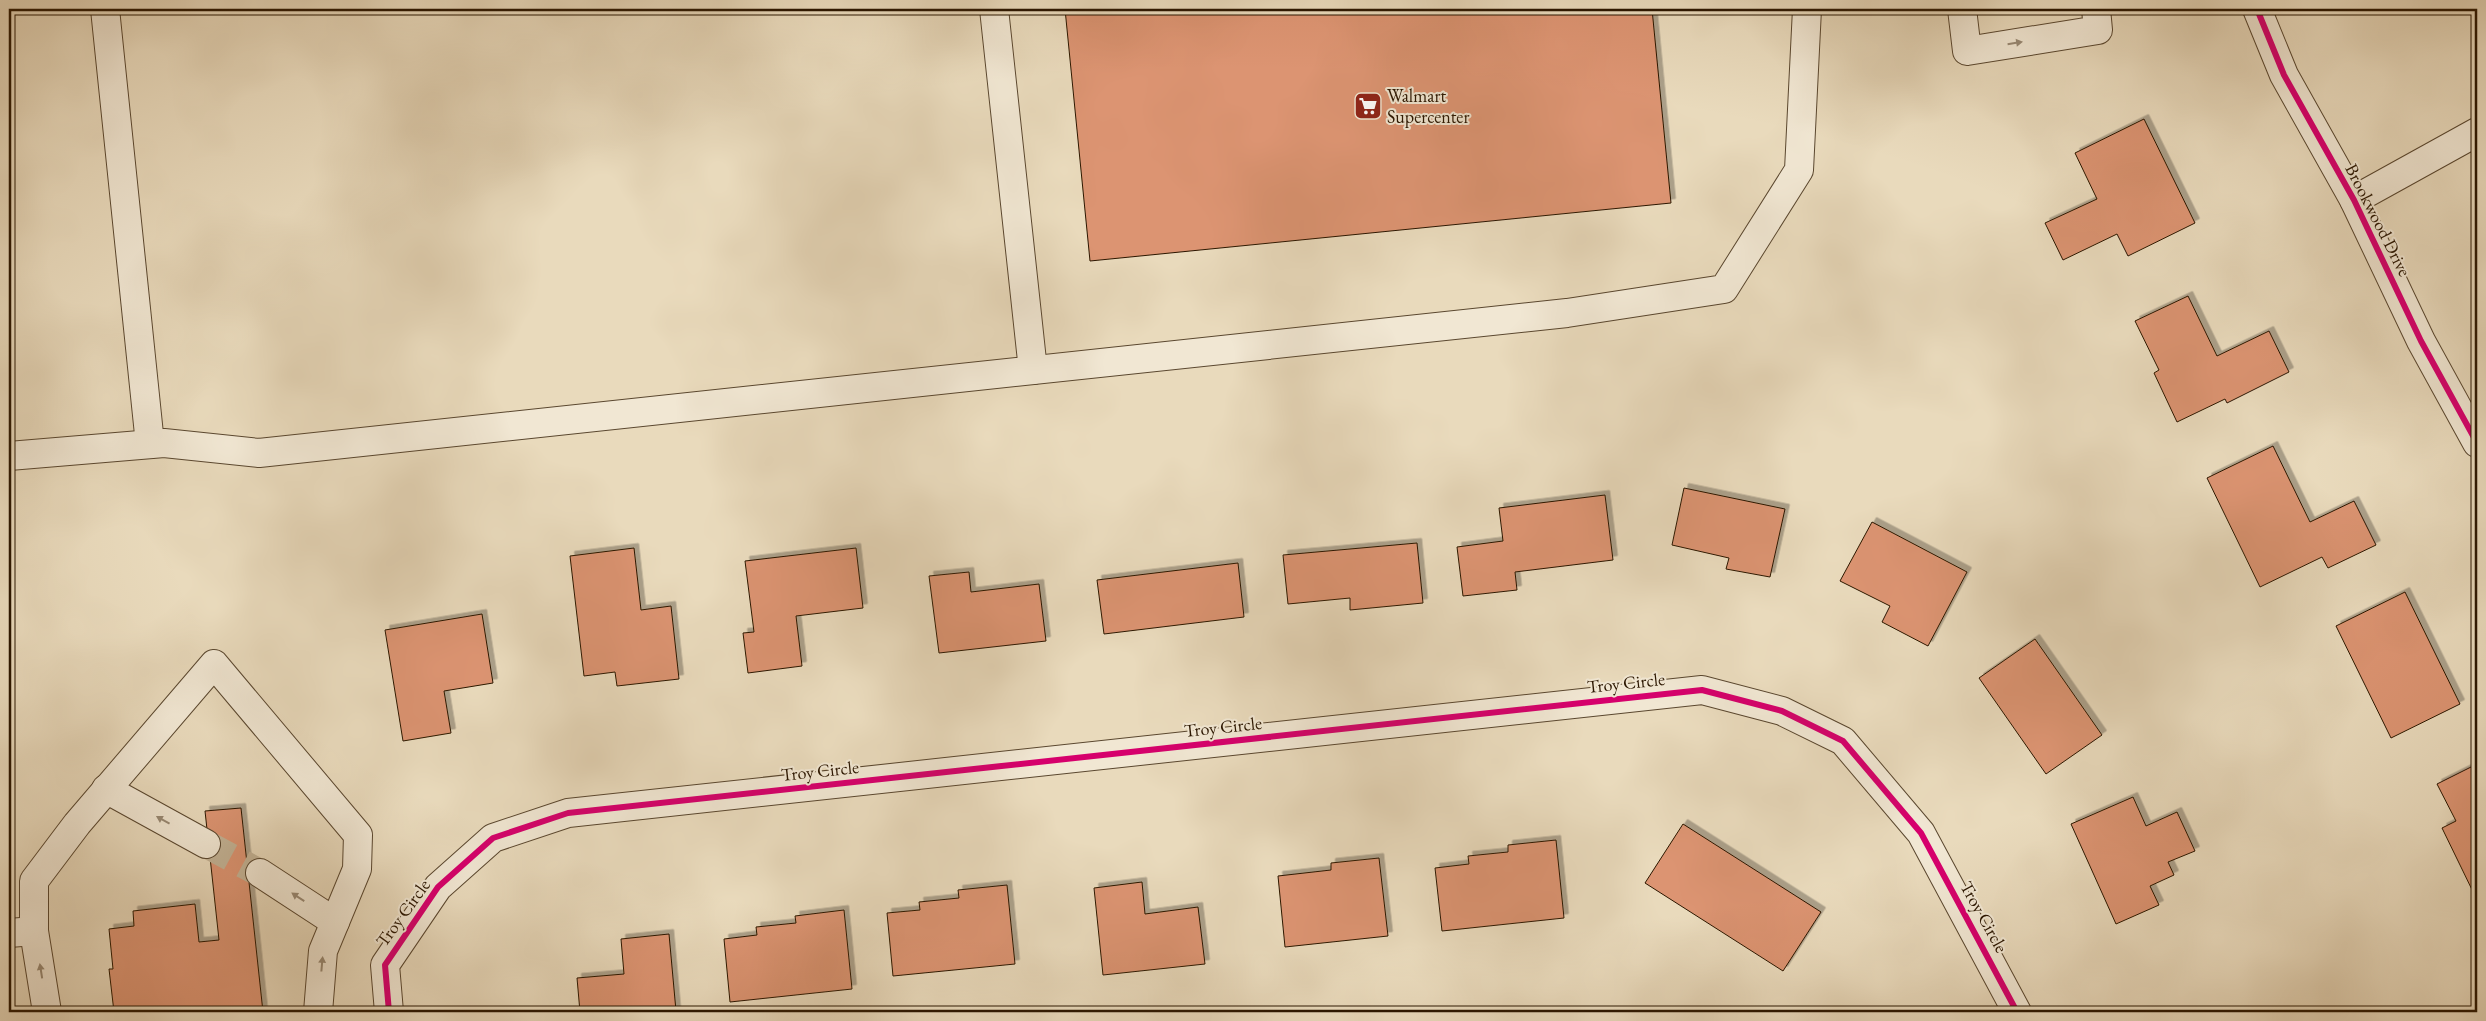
<svg xmlns="http://www.w3.org/2000/svg" width="2486" height="1021" font-family="'EB Garamond',serif">
<style>
.building{fill:#dc9472;stroke:#2b1600;filter:url(#shadow)}
.lines{fill:none;stroke-linecap:round;stroke-linejoin:round}
.minor-tunnel{stroke:#c3b396;stroke-width:28;stroke-dasharray:28 14;stroke-linecap:butt}
.minor-casing{stroke:#5a472f;stroke-width:30}
.minor{stroke:#f1e7d3;stroke-width:28}
.cycleway-casing{stroke:#f1e7d3;stroke-width:9}
.cycleway{stroke:#d6006c;stroke-width:6}
.oneway{fill:#988974}
.labels{text-anchor:middle;stroke-width:4;stroke-linejoin:round;paint-order:stroke}
.poi-label{font-size:18px;fill:#2b1600;stroke:#f1e7d3;text-anchor:start}
.street-label{font-size:18px;fill:#2b1600;stroke:#f1e7d3}
</style>
<defs>
<filter id="shadow"><feDropShadow dx="4.5" dy="-4.5" stdDeviation="0" flood-color="#0004"/></filter>
</defs>
<rect width="100%" height="100%" fill="#e9dabc"/>
<filter id="stains"><feTurbulence type="fractalNoise" baseFrequency=".004" numOctaves="4"/><feColorMatrix values="0 0 0 0 .2 0 0 0 0 .09 0 0 0 0 .02 0 0 0 .5 -.17"/></filter>
<radialGradient id="worn" r=".72"><stop offset=".6" stop-color="#630" stop-opacity="0"/><stop offset="1" stop-color="#630" stop-opacity=".3"/></radialGradient>
<g class="building">
<path d="M 1065,9 L 1652,9 L 1671,203 L 1090,261 Z"/>
<path d="M 2144,119 L 2195,223 L 2128,256 L 2117,234 L 2063,260 L 2045,223 L 2097,199 L 2075,153 Z"/>
<path d="M 2188,296 L 2217,356 L 2269,331 L 2289,372 L 2227,403 L 2225,399 L 2177,422 L 2154,373 L 2159,370 L 2135,321 Z"/>
<path d="M 2273,446 L 2310,522 L 2354,501 L 2376,545 L 2328,568 L 2322,557 L 2260,587 L 2207,478 Z"/>
<path d="M 1684,488 L 1785,509 L 1770,577 L 1726,569 L 1729,558 L 1672,545 Z"/>
<path d="M 1605,495 L 1613,560 L 1515,572 L 1517,590 L 1463,596 L 1457,547 L 1503,541 L 1499,508 Z"/>
<path d="M 1872,522 L 1967,572 L 1928,646 L 1882,622 L 1890,606 L 1840,581 Z"/>
<path d="M 1417,543 L 1423,603 L 1350,610 L 1350,598 L 1288,604 L 1283,555 Z"/>
<path d="M 634,548 L 641,610 L 671,606 L 679,679 L 617,686 L 615,672 L 584,676 L 570,556 Z"/>
<path d="M 856,548 L 863,608 L 796,616 L 802,666 L 748,673 L 743,633 L 754,632 L 745,561 Z"/>
<path d="M 1238,563 L 1244,617 L 1104,634 L 1097,580 Z"/>
<path d="M 969,572 L 971,592 L 1039,584 L 1046,641 L 939,653 L 929,576 Z"/>
<path d="M 2405,592 L 2460,704 L 2391,738 L 2336,626 Z"/>
<path d="M 482,614 L 493,683 L 444,691 L 451,733 L 403,741 L 385,630 Z"/>
<path d="M 2035,639 L 2102,735 L 2046,774 L 1979,678 Z"/>
<path d="M 2477,764 L 2477,900 L 2442,828 L 2456,821 L 2437,784 Z"/>
<path d="M 2133,797 L 2146,826 L 2177,812 L 2195,851 L 2168,862 L 2174,875 L 2150,886 L 2159,905 L 2116,924 L 2071,824 Z"/>
<path d="M 241,808 L 263,1012 L 114,1012 L 109,969 L 113,969 L 109,929 L 134,926 L 133,911 L 195,904 L 199,942 L 219,940 L 205,811 Z"/>
<path d="M 1683,824 L 1821,912 L 1783,971 L 1645,883 Z"/>
<path d="M 1556,840 L 1564,918 L 1442,931 L 1435,868 L 1469,864 L 1468,856 L 1508,852 L 1508,845 Z"/>
<path d="M 1379,858 L 1388,936 L 1285,947 L 1278,876 L 1331,870 L 1331,863 Z"/>
<path d="M 1142,882 L 1145,914 L 1198,907 L 1205,964 L 1103,975 L 1094,888 Z"/>
<path d="M 1007,885 L 1015,964 L 893,976 L 887,913 L 920,910 L 919,902 L 959,898 L 958,890 Z"/>
<path d="M 844,910 L 852,989 L 730,1002 L 724,939 L 757,935 L 756,927 L 796,923 L 795,916 Z"/>
<path d="M 669,934 L 676,1011 L 580,1012 L 577,978 L 624,974 L 621,939 Z"/>
</g>
<g class="lines">
<path class="minor-tunnel" d="M 206,844 L 260,873"/>
<g class="minor-casing">
<g id="minor">
<path d="M 105,9 L 150,444"/>
<path d="M 994,9 L 1033,370"/>
<path d="M 1962,9 L 1967,51 L 2098,30 L 2096,9"/>
<path d="M 2257,9 L 2284,75 L 2354,200 L 2421,341 L 2477,443"/>
<path d="M 2354,200 L 2477,132"/>
<path d="M 9,456 L 164,443 L 259,453 L 1567,313 L 1724,289 L 1799,170 L 1807,9"/>
<path d="M 106,789 L 206,844"/>
<path d="M 260,873 L 335,922"/>
<path d="M 9,933 L 34,931"/>
<path d="M 47,1012 L 34,931 L 34,881 L 77,824 L 214,664 L 358,835 L 357,869 L 323,951 L 318,1012"/>
<path d="M 389,1012 L 385,965 L 438,887 L 493,838 L 568,813 L 1702,690 L 1782,711 L 1843,741 L 1921,833 L 2017,1012"/>
</g>
</g>
<use href="#minor" class="minor"/>
<g class="cycleway-casing">
<g id="cycleway">
<path d="M 2257,9 L 2284,75 L 2354,200 L 2421,341 L 2477,443"/>
<path d="M 389,1012 L 385,965 L 438,887 L 493,838 L 568,813 L 1702,690 L 1782,711 L 1843,741 L 1921,833 L 2017,1012"/>
</g>
</g>
<use href="#cycleway" class="cycleway"/>
</g>
<defs><path id="oneway-solid" d="M-6-.8H1V-3.2L6.5 0L1 3.2V.8H-6Z" transform="scale(1.25)"/></defs>
<g class="oneway">
<use href="#oneway-solid" transform="translate(2015 43) rotate(-9)"/>
<use href="#oneway-solid" transform="translate(163 820) rotate(-151)"/>
<use href="#oneway-solid" transform="translate(298 897) rotate(-147)"/>
<use href="#oneway-solid" transform="translate(322 964) rotate(-85)"/>
<use href="#oneway-solid" transform="translate(41 971) rotate(-99)"/>
</g>
<defs>
<g id="supermarket-square" transform="scale(1.4375)"><rect x="-9" y="-9" width="18" height="18" rx="4" fill="#8f2418" stroke="#f1e7d3"/><path d="M-6-5.5h2.5l.6 2H6L4.5 2H-2.5L-4.4-4H-6ZM-1.5 3.2a1.3 1.3 0 1 0 .1 0ZM3 3.2a1.3 1.3 0 1 0 .1 0Z" fill="#fff"/></g>
</defs>
<g fill-rule="evenodd">
<use href="#supermarket-square" x="1368" y="106"/>
</g>
<g class="labels">
<g class="poi-label">
<text x="1387" y="102">Walmart<tspan x="1387" dy="21">Supercenter</tspan></text>
</g>
<g class="street-label">
<text transform="translate(2378 220) rotate(63)" y="6">Brookwood Drive</text>
<text transform="translate(1626 683) rotate(-6)" y="6">Troy Circle</text>
<text transform="translate(1223 727) rotate(-6)" y="6">Troy Circle</text>
<text transform="translate(820 771) rotate(-6)" y="6">Troy Circle</text>
<text transform="translate(403 913) rotate(-54)" y="6">Troy Circle</text>
<text transform="translate(1984 917) rotate(61)" y="6">Troy Circle</text>
</g>
</g>
<rect width="2486" height="1021" fill="none" stroke="#e9dabc" stroke-width="30"/>
<rect x="10" y="10" width="2466" height="1001" fill="none" stroke="#2b1600" stroke-width="2.5"/>
<rect x="15" y="15" width="2456" height="991" fill="none" stroke="#2b1600"/>
<rect width="100%" height="100%" filter="url(#stains)"/>
<rect width="100%" height="100%" fill="url(#worn)"/>
</svg>
